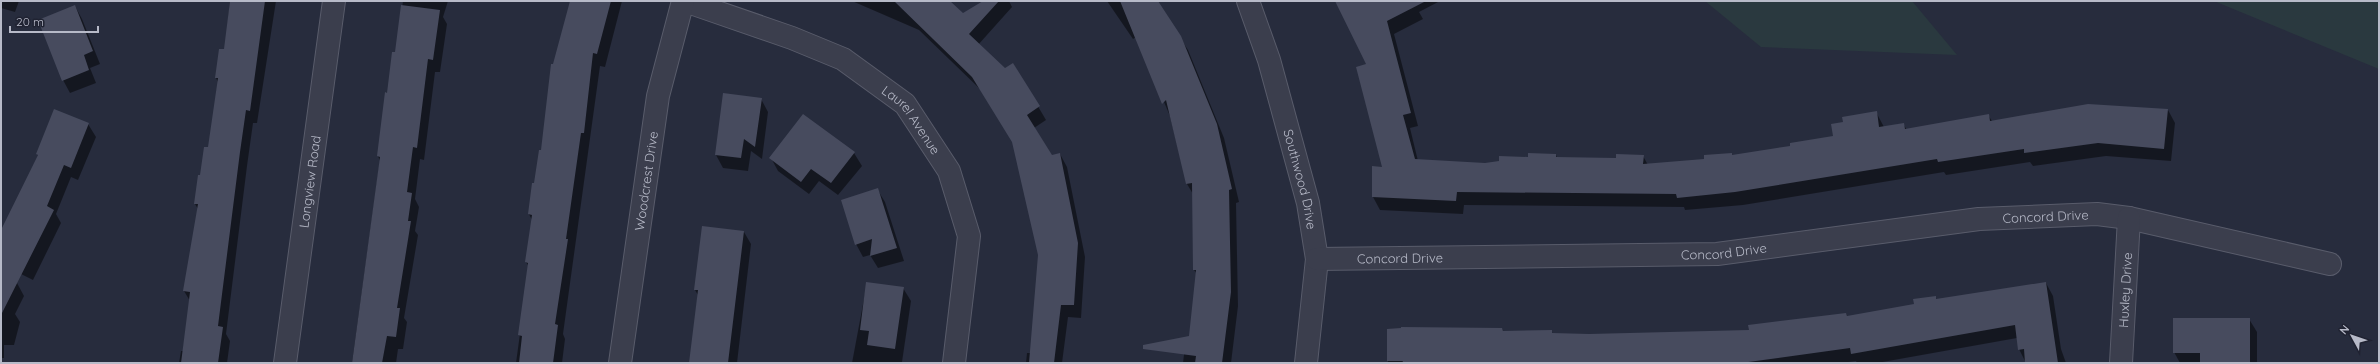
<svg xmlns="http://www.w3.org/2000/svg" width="2380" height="364" font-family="Quicksand,sans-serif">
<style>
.green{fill:#2a393f}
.shadow{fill:#0007}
.building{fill:#474b5e}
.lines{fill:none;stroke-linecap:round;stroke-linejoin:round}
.street-casing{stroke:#595c6b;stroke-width:24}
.street{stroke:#3b3e4d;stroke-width:22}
.labels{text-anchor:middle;stroke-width:4;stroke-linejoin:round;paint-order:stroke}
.street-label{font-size:13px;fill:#b7bac8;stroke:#202332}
</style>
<rect width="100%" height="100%" fill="#272c3d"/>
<g class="green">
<path d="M 1705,1 L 1912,1 L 1957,55 L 1761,47 Z"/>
<path d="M 2214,1 L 2379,1 L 2379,69 Z"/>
</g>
<g class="shadow">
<path d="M 1,1 L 19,1 L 15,12 L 1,8 Z"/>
<path d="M 230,1 L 276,1 L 257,123 L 253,123 L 247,166 L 226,334 L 230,341 L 227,363 L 179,363 L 181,351 L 183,351 L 190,301 L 184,291 L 198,209 L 195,204 L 209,149 L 218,82 L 216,78 L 225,51 Z"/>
<path d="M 403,1 L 448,1 L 443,17 L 447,24 L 440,72 L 435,72 L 424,160 L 420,159 L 415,199 L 419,207 L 415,231 L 418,235 L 404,318 L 407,322 L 403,349 L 398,349 L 396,363 L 352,363 L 380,161 L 378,156 L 396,54 Z"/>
<path d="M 571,1 L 622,1 L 605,67 L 600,66 L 563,334 L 565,339 L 562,363 L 516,363 L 529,267 L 526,262 L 532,220 L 529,214 L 542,152 L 554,65 Z"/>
<path d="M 852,1 L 948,1 L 962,14 L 986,1 L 1009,1 L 1012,7 L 978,45 L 1004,69 L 1013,64 L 1046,120 L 1034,128 L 1051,156 L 1060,154 L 1067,167 L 1085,257 L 1081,318 L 1068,317 L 1062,363 L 1026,363 L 1027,353 L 1031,353 L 1039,255 L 1014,143 L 981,90 L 919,30 Z"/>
<path d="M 1107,1 L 1156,1 L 1188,50 L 1224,138 L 1239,202 L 1236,203 L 1238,306 L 1231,363 L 1183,363 L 1186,337 L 1190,337 L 1197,274 L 1194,270 L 1193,194 L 1187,184 L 1170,116 L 1136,37 L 1133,39 Z"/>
<path d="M 1350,1 L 1440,1 L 1419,12 L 1423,19 L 1394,34 L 1418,126 L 1410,128 L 1418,161 L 1485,164 L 1556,155 L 1557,158 L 1617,159 L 1643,156 L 1648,165 L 1705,160 L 1791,147 L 1834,137 L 1844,123 L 1876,112 L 1884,127 L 1903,124 L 1907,130 L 1988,115 L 1992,121 L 2168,110 L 2175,123 L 2171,161 L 2106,156 L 2033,166 L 2030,162 L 1946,175 L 1944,172 L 1743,205 L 1685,210 L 1684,207 L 1464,205 L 1463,214 L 1380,210 L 1373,197 L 1373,167 L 1383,168 L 1368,65 Z"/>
<path d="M 75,6 L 82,19 L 100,64 L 90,68 L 96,83 L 70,93 L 63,80 Z"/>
<path d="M 761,99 L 768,112 L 762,159 L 751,151 L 748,171 L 723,168 L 716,155 Z"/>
<path d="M 88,124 L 96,137 L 78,180 L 71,177 L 56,214 L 61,223 L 33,280 L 3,265 L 1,262 L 1,233 L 39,157 L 37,154 Z"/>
<path d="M 854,153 L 862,166 L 838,195 L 819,181 L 809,194 L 778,171 L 771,158 Z"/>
<path d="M 877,189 L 885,202 L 904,261 L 878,268 L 870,255 L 863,257 L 856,244 Z"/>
<path d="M 744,232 L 751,244 L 737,363 L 690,363 L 698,295 L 695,290 Z"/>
<path d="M 17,283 L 24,296 L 15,314 L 20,322 L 14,345 L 4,345 L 4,358 L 1,358 L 1,284 Z"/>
<path d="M 867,283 L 903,288 L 911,301 L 902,362 L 900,363 L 852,363 Z"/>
<path d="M 2046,283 L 2053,296 L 2061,349 L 2066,363 L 2026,363 L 2019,349 L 2017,338 L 1877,363 L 1857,363 L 1856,361 L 1841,363 L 1388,363 L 1388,330 L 1502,329 L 1504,332 L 1551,331 L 1553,334 L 1589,335 L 1750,331 L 1846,314 L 1848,317 L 1915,305 L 1935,297 L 1937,300 Z"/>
<path d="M 2249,319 L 2257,332 L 2257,363 L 2180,363 L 2174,352 Z"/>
</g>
<g class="building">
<path d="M 230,1 L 265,1 L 250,111 L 246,110 L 240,152 L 218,326 L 223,327 L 218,363 L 181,363 L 190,292 L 183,291 L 198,204 L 194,204 L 198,175 L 200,175 L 204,147 L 208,147 L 218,78 L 215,78 L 219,49 L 224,49 Z"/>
<path d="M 570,1 L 611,1 L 597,54 L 593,53 L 584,133 L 581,133 L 566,239 L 568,239 L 555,324 L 558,325 L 553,363 L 519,363 L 522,336 L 518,335 L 528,263 L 525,262 L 532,215 L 528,214 L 532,183 L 534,183 L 539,150 L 541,150 L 551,64 L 553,64 Z"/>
<path d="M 894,1 L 950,1 L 963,13 L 983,1 L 999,1 L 969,34 L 1005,68 L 1013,63 L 1040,106 L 1027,115 L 1052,155 L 1060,153 L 1078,243 L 1074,305 L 1061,305 L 1054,363 L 1029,363 L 1038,255 L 1012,142 L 972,77 Z"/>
<path d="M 1120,1 L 1158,1 L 1181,36 L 1217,124 L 1232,189 L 1229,190 L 1231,292 L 1222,363 L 1195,363 L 1196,356 L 1143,349 L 1143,345 L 1189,336 L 1196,270 L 1193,270 L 1192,183 L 1186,184 L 1166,100 L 1162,104 Z"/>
<path d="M 1335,1 L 1426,1 L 1387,21 L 1411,113 L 1403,115 L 1415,159 L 1485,163 L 1499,161 L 1499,156 L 1528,157 L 1528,153 L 1556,154 L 1556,157 L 1616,158 L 1616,154 L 1644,155 L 1643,164 L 1704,159 L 1704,155 L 1732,153 L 1732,155 L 1790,146 L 1790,143 L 1833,136 L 1831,124 L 1843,122 L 1842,117 L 1877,111 L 1879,127 L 1904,123 L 1905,129 L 1989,114 L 1990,121 L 2088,104 L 2168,109 L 2164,149 L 2098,143 L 2024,153 L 2024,149 L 1938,162 L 1937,159 L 1735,192 L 1677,198 L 1676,194 L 1457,192 L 1456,201 L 1372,197 L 1372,166 L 1382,167 L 1356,67 L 1366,64 Z"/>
<path d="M 75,5 L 93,51 L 84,55 L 89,70 L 62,81 L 38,20 Z"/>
<path d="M 401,5 L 440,10 L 433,60 L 428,59 L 417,148 L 413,147 L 407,192 L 412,193 L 408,221 L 411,221 L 397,308 L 400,308 L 396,337 L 387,336 L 382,363 L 352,363 L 380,157 L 377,156 L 385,92 L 387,93 L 392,52 L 395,52 Z"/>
<path d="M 723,93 L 762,98 L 755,147 L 744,139 L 741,158 L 715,155 Z"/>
<path d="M 54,109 L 89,123 L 71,168 L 64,165 L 47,206 L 54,210 L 1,315 L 1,230 L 38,155 L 36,154 Z"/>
<path d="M 803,114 L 855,152 L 831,183 L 811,169 L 801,182 L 769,158 Z"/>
<path d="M 878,188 L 897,248 L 870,256 L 872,239 L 855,245 L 841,200 Z"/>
<path d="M 702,226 L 744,231 L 728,363 L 689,363 L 698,290 L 694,290 Z"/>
<path d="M 866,282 L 904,287 L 895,349 L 867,345 L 869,331 L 860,330 Z"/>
<path d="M 2046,282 L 2058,363 L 2025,363 L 2024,349 L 2018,350 L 2015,325 L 1851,354 L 1850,348 L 1741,363 L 1402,363 L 1403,361 L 1387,361 L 1387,329 L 1401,328 L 1401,327 L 1502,328 L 1503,331 L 1552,330 L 1552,333 L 1589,334 L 1749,330 L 1748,325 L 1846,313 L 1847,316 L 1914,304 L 1913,299 L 1936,296 L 1936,299 Z"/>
<path d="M 2173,318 L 2250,318 L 2250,363 L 2200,363 L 2200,353 L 2173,353 Z"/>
</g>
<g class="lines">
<g class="street-casing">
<g id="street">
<path id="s1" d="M 685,1 L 792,38 L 843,59 L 905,104 L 949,171 L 969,236 L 954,363"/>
<path id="s2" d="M 1248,1 L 1269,60 L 1308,203 L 1317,259 L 1306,363"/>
<path id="s3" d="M 1317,259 L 1717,254 L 1979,219 L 2097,214 L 2129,218 L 2330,264"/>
<path id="s4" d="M 285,363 L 334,1"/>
<path id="s5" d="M 620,363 L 658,96 L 683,1"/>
<path id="s6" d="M 2121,363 L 2129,218"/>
</g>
</g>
<use href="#street" class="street"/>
</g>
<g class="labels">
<g class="street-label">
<text dy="5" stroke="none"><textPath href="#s1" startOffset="261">Laurel Avenue</textPath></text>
<text dy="5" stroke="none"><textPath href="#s2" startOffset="186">Southwood Drive</textPath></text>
<text dy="5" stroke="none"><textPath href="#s5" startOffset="184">Woodcrest Drive</textPath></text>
<text dy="5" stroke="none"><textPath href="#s4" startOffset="183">Longview Road</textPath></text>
<text dy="5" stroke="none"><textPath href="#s3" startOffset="731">Concord Drive</textPath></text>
<text dy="5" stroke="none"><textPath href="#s3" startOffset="407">Concord Drive</textPath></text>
<text dy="5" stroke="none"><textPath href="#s3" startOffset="83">Concord Drive</textPath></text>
<text dy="5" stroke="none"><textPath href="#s6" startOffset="73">Huxley Drive</textPath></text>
</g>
</g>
<rect width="2380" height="364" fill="none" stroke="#b7bac8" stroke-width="4"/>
<g transform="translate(2352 336) rotate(310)" stroke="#202332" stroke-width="3" paint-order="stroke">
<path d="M0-3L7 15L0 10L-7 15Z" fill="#b7bac8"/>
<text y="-6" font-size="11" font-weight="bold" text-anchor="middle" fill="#b7bac8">N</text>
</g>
<path d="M10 26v6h88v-6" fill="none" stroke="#b7bac8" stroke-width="2"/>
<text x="16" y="26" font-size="12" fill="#b7bac8" stroke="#202332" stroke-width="3" paint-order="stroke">20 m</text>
</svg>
